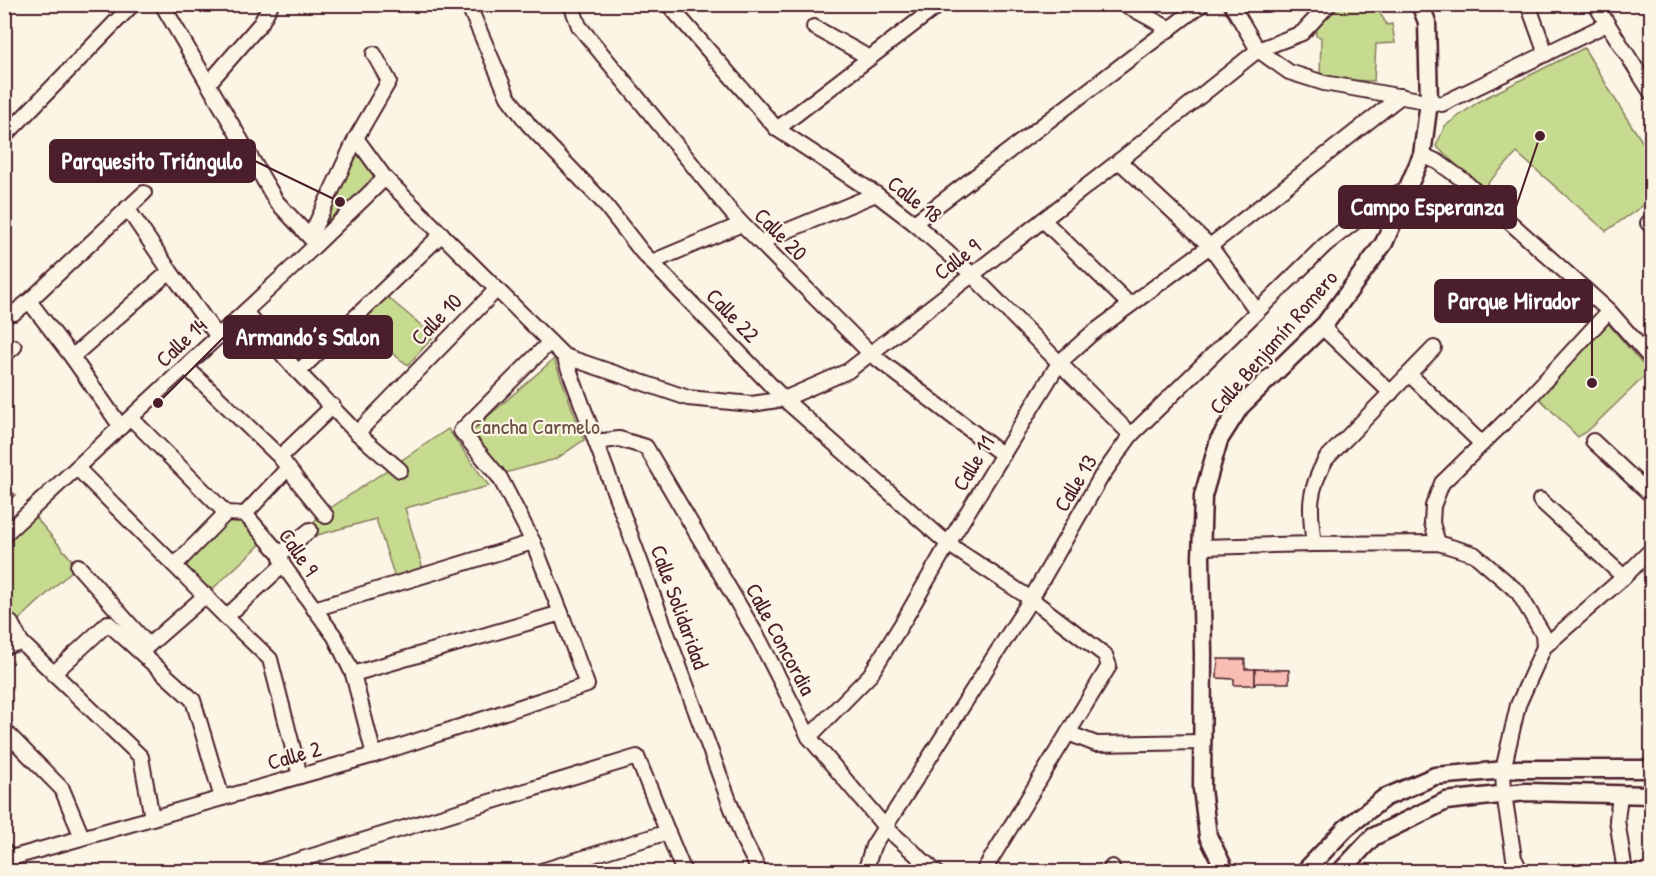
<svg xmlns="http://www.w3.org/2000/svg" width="1656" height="876" font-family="'Patrick Hand',sans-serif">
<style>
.green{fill:#c7db90;stroke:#887d5e;stroke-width:1.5}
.building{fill:#f8bdb3;stroke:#4a1f2b;stroke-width:1.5}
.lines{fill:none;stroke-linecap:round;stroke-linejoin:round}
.minor-casing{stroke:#4a1f2b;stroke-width:18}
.tertiary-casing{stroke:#4a1f2b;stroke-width:21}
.minor{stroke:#fcf5e5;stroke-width:14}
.tertiary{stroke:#fcf5e5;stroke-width:16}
.labels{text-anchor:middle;stroke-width:4.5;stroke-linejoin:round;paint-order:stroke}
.street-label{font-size:22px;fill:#4a1f2b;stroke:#fcf5e5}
.park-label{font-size:22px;fill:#694e44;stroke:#fcf5e5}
.leader{fill:none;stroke:#4a1f2b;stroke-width:2}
.callout-dot{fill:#4a1f2b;stroke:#fcf5e5;stroke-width:2}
.callout{fill:#4a1f2b;stroke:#4a1f2b;stroke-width:2}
.callout-label{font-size:24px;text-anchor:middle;font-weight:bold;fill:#fff}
</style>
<rect width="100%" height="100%" fill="#fcf5e5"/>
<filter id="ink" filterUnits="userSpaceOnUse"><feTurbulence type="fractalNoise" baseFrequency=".0167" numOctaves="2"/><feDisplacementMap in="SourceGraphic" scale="12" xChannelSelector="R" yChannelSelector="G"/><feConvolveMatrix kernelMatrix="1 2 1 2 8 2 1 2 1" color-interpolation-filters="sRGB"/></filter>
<g filter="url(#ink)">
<g class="green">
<path d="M 1334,5 L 1375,5 L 1387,25 L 1392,24 L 1395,43 L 1376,44 L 1374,81 L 1320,79 L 1321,37 L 1316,36 L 1316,24 Z"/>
<path d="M 1584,48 L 1626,117 L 1651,155 L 1651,200 L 1606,231 L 1517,153 L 1482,189 L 1436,146 L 1445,126 L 1481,100 Z"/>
<path d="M 356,147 L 377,178 L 320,227 Z"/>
<path d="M 385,295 L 434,336 L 408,365 L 354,325 Z"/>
<path d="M 1606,321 L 1649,372 L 1591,428 L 1578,437 L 1536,395 Z"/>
<path d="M 554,359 L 584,440 L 556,459 L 505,473 L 470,432 Z"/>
<path d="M 448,429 L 489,486 L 405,508 L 425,576 L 397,584 L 376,519 L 292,542 L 323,513 Z"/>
<path d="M 232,509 L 264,541 L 206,595 L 175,565 Z"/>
<path d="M 31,512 L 77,566 L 8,630 L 4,627 L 4,537 Z"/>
</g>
<g class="building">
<path d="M 4,484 L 15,495 L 4,504 Z"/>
<path d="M 1218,659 L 1245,659 L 1245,669 L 1255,669 L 1255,685 L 1234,685 L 1234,679 L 1217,678 Z"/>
<path d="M 1255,669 L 1289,670 L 1289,683 L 1255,683 Z"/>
</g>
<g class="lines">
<g class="minor-casing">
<g id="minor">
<path d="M 162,4 L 276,201 L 316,244"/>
<path d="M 468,4 L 508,97 L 529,125 L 603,202 L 642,252 L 784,399 L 948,544 L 1031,599 L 1105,655 L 1109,666 L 983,872"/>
<path d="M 571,4 L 579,26 L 731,212 L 742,224 L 871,354 L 1003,455"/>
<path d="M 668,4 L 777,129 L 876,194 L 914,223 L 966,269 L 1131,435"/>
<path d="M 1124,4 L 1170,29"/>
<path d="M 1231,4 L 1258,50 L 1289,72 L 1324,83 L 1442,104 L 1607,24"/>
<path d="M 1528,4 L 1546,54"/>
<path d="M 1595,4 L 1652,94"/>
<path d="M 814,27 L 870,58"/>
<path d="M 208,84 L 261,23 L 271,4"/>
<path d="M 777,129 L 940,4"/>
<path d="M 4,137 L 133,4"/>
<path d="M 356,138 L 385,178 L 564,356 L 744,841 L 760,872"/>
<path d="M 1422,155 L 1438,162 L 1463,180 L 1484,199 L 1609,311 L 1652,360"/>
<path d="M 1119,161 L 1210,246 L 1257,311"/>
<path d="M 127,208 L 170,271 L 218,337"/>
<path d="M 1043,220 L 1130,305"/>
<path d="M 914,223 L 1202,4"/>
<path d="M 1648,223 L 1652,221"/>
<path d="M 310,237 L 356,138 L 389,81 L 374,54"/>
<path d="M 760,242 L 876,194"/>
<path d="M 652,262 L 742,224"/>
<path d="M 29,301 L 72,357 L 121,427"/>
<path d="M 245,312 L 298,372 L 357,433 L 400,470"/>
<path d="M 14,313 L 29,301 L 144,193"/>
<path d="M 1322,327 L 1391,393"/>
<path d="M 4,355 L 14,347"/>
<path d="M 564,356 L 688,398 L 752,404 L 784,399 L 848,371 L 1119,161 L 1258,50 L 1302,33 L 1329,4"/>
<path d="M 72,357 L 170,271"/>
<path d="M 186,367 L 280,457 L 300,484 L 326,516"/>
<path d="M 298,372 L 442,234"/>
<path d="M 1409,374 L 1482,444"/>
<path d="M 131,418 L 226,513 L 245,514 L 280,554 L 283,565 L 335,637 L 353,674 L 374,755"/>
<path d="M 357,433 L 497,289"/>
<path d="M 1593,441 L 1652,496"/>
<path d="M 596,442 L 619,439 L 646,447 L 760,641 L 809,737 L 885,827 L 936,872"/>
<path d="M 280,457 L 333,406"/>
<path d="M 77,468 L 226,617 L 270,659 L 300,776"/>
<path d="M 1540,500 L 1624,577"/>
<path d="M 245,514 L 288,468"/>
<path d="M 4,535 L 294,266 L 385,178"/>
<path d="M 1438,543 L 1432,523 L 1433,506 L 1442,483 L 1530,397 L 1609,311"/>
<path d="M 1314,544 C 1309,508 1308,491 1326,459 L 1434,348"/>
<path d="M 1201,547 L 1314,544 L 1438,543 L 1474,554 L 1518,592 L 1543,634 L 1544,647"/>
<path d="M 280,554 L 310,530"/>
<path d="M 175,565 L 226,513"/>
<path d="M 78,566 L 148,645"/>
<path d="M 314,609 L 533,542"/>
<path d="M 226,617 L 283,565"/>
<path d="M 11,623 L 21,642 L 141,757 L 152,818"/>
<path d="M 4,647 L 21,642"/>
<path d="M 142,651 L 206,595"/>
<path d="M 53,674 L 108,623 L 193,700 L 222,798"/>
<path d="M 353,674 L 561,613"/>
<path d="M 4,730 L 62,789 L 82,837"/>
<path d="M 1068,733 L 1096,744 L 1201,742"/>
<path d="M 809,737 L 870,675 L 903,622 L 948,544 L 1059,363 L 1090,335 L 1210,246 L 1401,96"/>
<path d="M 1620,795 L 1617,820 L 1625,872"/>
<path d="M 4,851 L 11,858 L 374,755 L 587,685 L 561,613 L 533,542 L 500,478 L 461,431 L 550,342"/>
<path d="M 260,872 L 637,757 L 684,872"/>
<path d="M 538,872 L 668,832"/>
<path d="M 865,872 L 873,846 L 885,827 L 1031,599 L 1101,477 L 1131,435 L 1325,245 L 1383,200 L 1407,189"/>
<path d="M 1109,872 L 1112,867"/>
<path d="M 1521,872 L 1514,858 L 1504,794 L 1503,770 L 1518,705 L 1544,647 L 1624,577 L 1652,549"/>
</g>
</g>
<g class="tertiary-casing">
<g id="tertiary">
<path d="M 1226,872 L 1208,836 L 1202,789 L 1203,654 L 1201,558 L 1203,496 L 1219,440 L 1240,407 L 1325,324 L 1384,243 L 1422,155 L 1429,102 L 1427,22 L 1420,4"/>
<path d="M 1304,872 L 1346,828 L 1384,798 L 1435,776 L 1518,769 L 1652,769"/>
<path d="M 1340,872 L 1373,837 L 1446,801 L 1526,792 L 1652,795"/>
</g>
</g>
<use href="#minor" class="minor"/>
<use href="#tertiary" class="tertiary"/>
</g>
</g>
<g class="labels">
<g class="street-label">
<text transform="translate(915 199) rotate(38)" y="8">Calle 18</text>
<text transform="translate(781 234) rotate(45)" y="8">Calle 20</text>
<text transform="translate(957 259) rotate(-38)" y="8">Calle 9</text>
<text transform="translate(733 315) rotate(46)" y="8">Calle 22</text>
<text transform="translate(436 319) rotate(-46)" y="8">Calle 10</text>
<text transform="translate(181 342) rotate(-43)" y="8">Calle 14</text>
<text transform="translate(1273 342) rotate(-49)" y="8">Calle Benjamín Romero</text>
<text transform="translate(973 463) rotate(-59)" y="8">Calle 11</text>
<text transform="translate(1075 483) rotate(-59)" y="8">Calle 13</text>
<text transform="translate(299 552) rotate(56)" y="8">Calle 9</text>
<text transform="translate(680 607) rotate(70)" y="8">Calle Solidaridad</text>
<text transform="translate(781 639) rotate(62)" y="8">Calle Concordia</text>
<text transform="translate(294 755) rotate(-16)" y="8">Calle 2</text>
</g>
<g class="park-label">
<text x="535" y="434">Cancha Carmelo</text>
</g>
</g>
<path class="leader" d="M340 202L255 161M1540 136L1516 207M1592 383L1592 301M158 403L224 337"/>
<g class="callout-dot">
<circle cx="340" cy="202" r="6"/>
<circle cx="1540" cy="136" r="6"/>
<circle cx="1592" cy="383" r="6"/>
<circle cx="158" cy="403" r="6"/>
</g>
<g class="callout">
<rect x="50" y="140" width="205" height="42" rx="6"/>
<rect x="1339" y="186" width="177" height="42" rx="6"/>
<rect x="1435" y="280" width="157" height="42" rx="6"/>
<rect x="224" y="316" width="168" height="42" rx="6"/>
</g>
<g class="callout-label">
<text x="152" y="169">Parquesito Triángulo</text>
<text x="1427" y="215">Campo Esperanza</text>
<text x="1514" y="309">Parque Mirador</text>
<text x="308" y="345">Armando’s Salon</text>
</g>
<rect width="1656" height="876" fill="none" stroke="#fcf5e5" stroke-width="24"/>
<rect x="12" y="12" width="1632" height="852" fill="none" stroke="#4a1f2b" stroke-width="2" filter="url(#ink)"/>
</svg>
